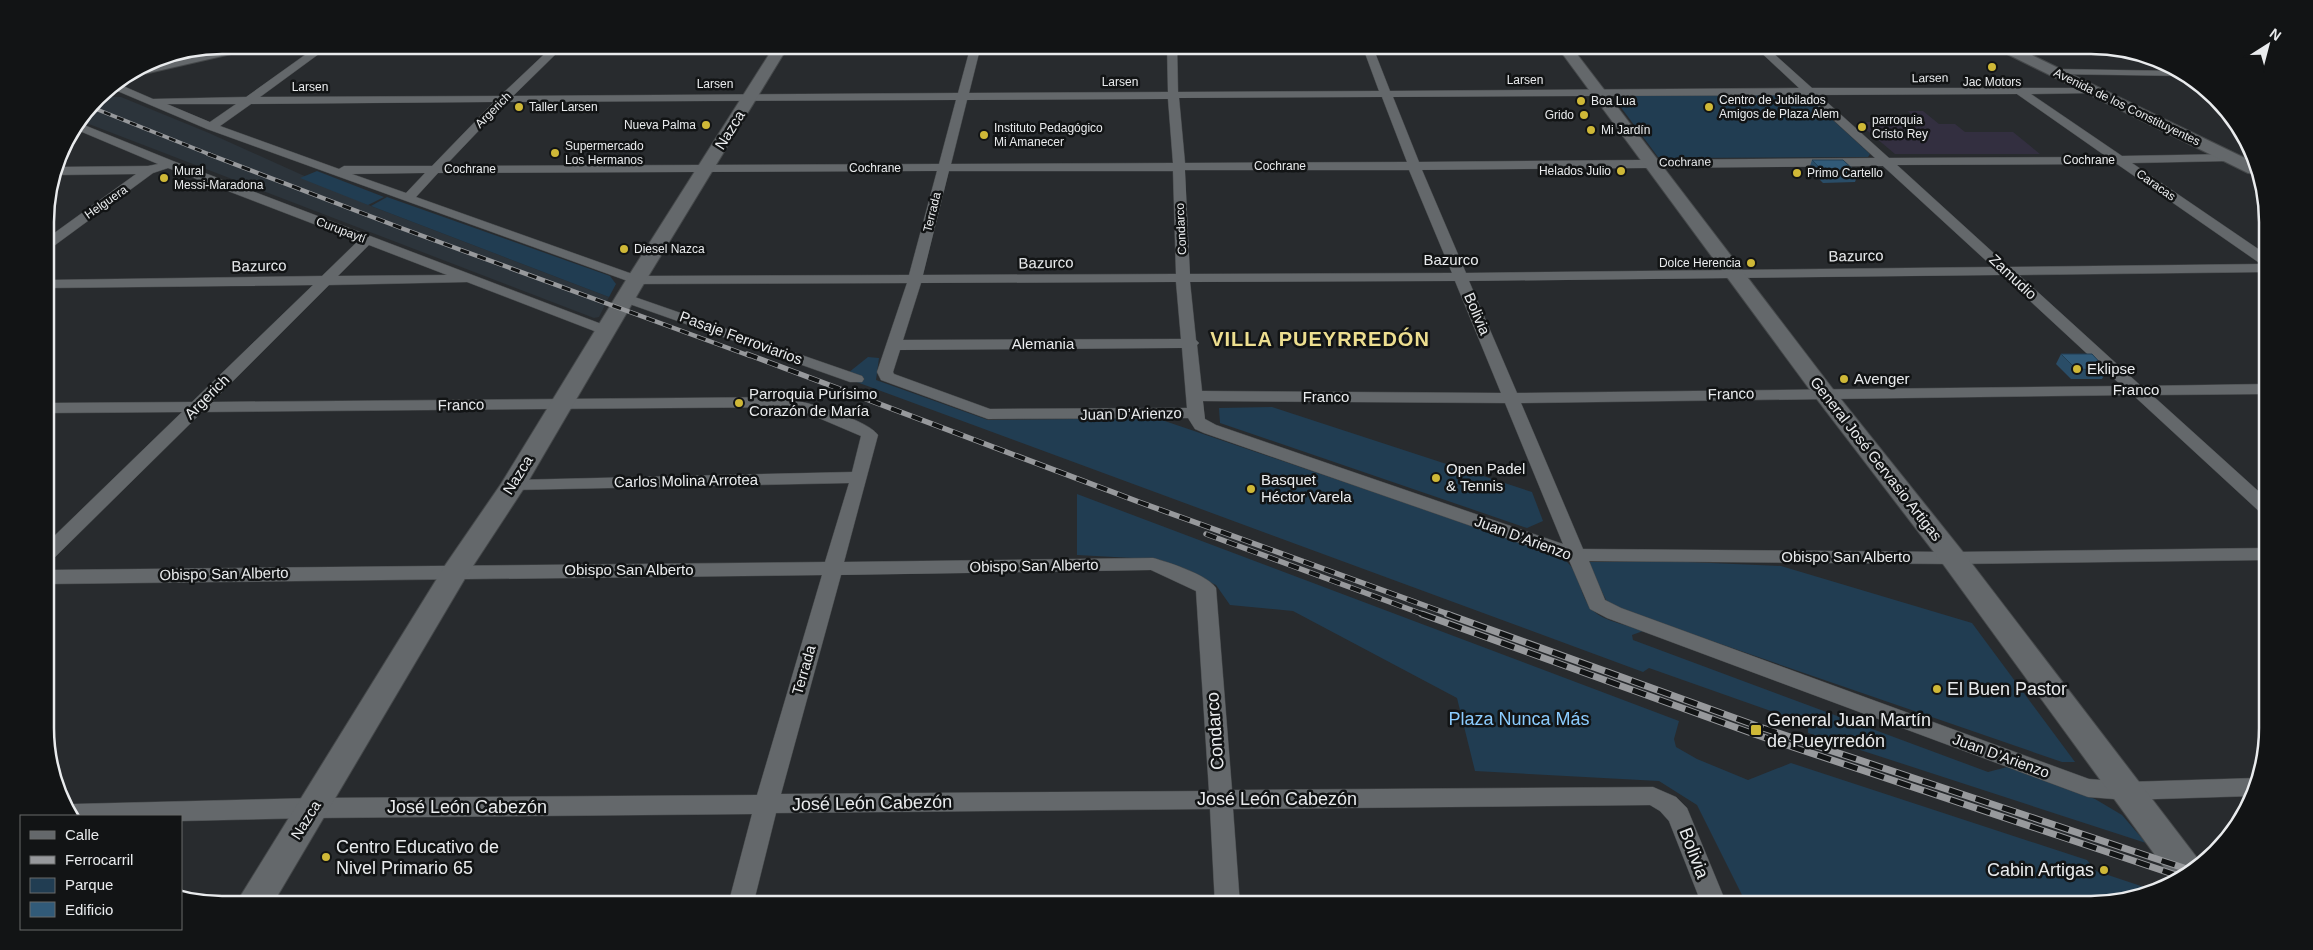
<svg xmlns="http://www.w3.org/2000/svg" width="2313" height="950" font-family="Helvetica,sans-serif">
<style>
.built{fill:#2c343b}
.education{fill:#332f40}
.green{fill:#213d52}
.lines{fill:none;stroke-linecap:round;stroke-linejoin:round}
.street-casing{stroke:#45484a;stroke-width:1}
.secondary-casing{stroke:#45484a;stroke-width:2}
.street{fill:#64686b;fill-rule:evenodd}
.secondary{fill:#64686b;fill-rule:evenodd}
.rail-far3-casing{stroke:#97999c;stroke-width:4}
.rail-far2-casing{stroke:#97999c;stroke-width:4.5}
.rail-far1-casing{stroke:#97999c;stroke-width:5.5}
.rail-casing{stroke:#97999c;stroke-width:7}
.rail-far3{stroke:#121415;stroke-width:2.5;stroke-dasharray:7;stroke-linecap:butt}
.rail-far2{stroke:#121415;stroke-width:3;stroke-dasharray:9;stroke-linecap:butt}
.rail-far1{stroke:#121415;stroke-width:4;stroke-dasharray:11;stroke-linecap:butt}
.rail{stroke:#121415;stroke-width:5;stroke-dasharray:14;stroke-linecap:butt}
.wall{fill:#2a4d67}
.building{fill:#315a78;stroke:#223f54}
.poi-dot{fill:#cfb837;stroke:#121415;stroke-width:2}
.labels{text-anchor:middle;stroke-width:5;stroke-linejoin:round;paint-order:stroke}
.far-street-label{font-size:12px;fill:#e9ebed;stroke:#121415}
.far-poi-label{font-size:12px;fill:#e9ebed;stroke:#121415;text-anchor:start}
.street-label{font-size:15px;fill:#e9ebed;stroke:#121415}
.poi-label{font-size:15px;fill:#e9ebed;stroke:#121415;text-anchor:start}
.near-poi-label{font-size:18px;fill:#e9ebed;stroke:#121415;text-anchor:start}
.near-park-label{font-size:18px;fill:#8bccff;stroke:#121415}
.near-street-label{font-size:18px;fill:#e9ebed;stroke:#121415}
.district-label{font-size:20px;font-weight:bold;letter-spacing:1px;fill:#edde8f;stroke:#121415}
.rim{fill:none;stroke:#e9ebed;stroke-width:2.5}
</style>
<rect width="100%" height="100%" fill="#282b2e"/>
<path class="built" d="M 99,97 L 121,97 L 209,133 L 371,206 L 609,297 L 599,317 L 594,318 L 81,121 Z"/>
<path class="education" d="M 1908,111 L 1923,111 L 1939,124 L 1955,124 L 1965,132 L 2013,132 L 2040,154 L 1895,154 L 1857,122 L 1905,122 L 1899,115 L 1912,115 Z"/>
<g class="green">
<path d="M 1795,94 L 1810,99 L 1870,154 L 1868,157 L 1666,158 L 1658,157 L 1614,98 L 1621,95 Z"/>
<path d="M 317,171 L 384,197 L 368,205 L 300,178 Z"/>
<path d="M 387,197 L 610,276 L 616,284 L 609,297 L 371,206 Z"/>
<path d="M 868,357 L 879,358 L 876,380 L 988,420 L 1156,418 L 1553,553 C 1586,567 1574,595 1596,613 C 1605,621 1631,626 1643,631 L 1632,635 L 1633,640 L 1988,772 L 2007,767 L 2095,799 L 2122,815 L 2146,843 L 1808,733 L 1808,724 L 1649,668 L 1643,672 L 843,377 Z"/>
<path d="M 1272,407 L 1532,492 L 1543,521 L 1527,528 L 1220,423 L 1219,408 Z"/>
<path d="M 1077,494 L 1679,721 L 1674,739 L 1676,747 L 1697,759 L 1748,780 L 1791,763 L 2087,860 L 2096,871 L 2156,891 L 2148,895 L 2102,905 L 1747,905 L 1697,805 L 1659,781 L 1475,771 L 1457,698 L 1293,611 L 1230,605 L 1216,585 L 1171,564 L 1151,559 L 1077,555 Z"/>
<path d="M 1587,562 L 1688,562 L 1781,566 L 1972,623 L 2075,762 L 2062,762 L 1619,609 L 1606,600 Z"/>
</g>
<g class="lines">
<g class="street-casing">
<g id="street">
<path d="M 319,45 L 331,45 L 260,97 L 500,96 L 554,45 L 565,45 L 513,96 L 958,93 L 971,45 L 981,45 L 969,93 L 1168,92 L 1167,45 L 1177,45 L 1178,92 L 1379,91 L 1362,45 L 1372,45 L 1390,91 L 1799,88 L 1753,45 L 1764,45 L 1812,88 L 2096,88 L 2096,92 L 2092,93 L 2031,94 L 2122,156 L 2232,154 L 2234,157 L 2228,161 L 2132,163 L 2267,255 L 2267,272 L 2019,275 L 2141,386 L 2267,384 L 2267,394 L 2152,395 L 2267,499 L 2267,515 L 2261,513 L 2133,395 L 1521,403 L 1583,549 L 1953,552 L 2267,548 L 2267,560 L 1953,564 L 1589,561 L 1605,600 L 1621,608 L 2089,779 L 2126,782 L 2257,778 L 2260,779 L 2252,796 L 2126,800 L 2088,797 L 1607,618 L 1590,609 L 1569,560 L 1204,433 L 1195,429 L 1188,418 L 988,419 L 881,380 L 877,372 L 907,283 L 636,284 L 207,129 L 108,87 L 116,83 L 153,99 L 246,97 ZM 2017,94 L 2107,157 L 1889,158 L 1819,95 ZM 1806,95 L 1875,158 L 1419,162 L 1393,97 ZM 1382,97 L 1407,162 L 1185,163 L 1179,98 ZM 1168,99 L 1173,163 L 951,164 L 967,100 ZM 956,100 L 939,164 L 445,166 L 506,102 ZM 494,102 L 432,166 L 344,166 L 339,169 L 220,126 L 251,104 ZM 167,104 L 236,104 L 210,122 ZM 2117,164 L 2261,264 L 2009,267 L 1897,165 ZM 1883,166 L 1993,267 L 1466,273 L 1422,170 ZM 1185,170 L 1409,170 L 1452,273 L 1190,274 ZM 937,171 L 909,275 L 638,276 L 416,197 L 438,173 ZM 949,171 L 1173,171 L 1176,274 L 923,275 ZM 425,173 L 406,193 L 352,174 ZM 2002,275 L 2122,386 L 1517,393 L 1469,281 ZM 1455,281 L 1501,393 L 1202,391 L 1197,345 L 1199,343 L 1196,340 L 1190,282 ZM 1176,282 L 1181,339 L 903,340 L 921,283 ZM 1182,348 L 1187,408 L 990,409 L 894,374 L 893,372 L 900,350 ZM 1203,401 L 1505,403 L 1563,544 L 1216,425 L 1205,419 Z"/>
<path d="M 2055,69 L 2178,71 L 2189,76 L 2051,74 L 2051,70 Z"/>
<path d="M 79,123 L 173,161 L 612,328 L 614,331 L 612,334 L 602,334 L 467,282 L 329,285 L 212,402 L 782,397 C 803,401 867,419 878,435 L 844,562 L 1153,558 C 1168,562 1208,575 1216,588 L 1232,790 L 1653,787 L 1676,797 L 1687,808 L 1727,905 L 1702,905 L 1669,821 L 1660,811 L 1650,805 L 1233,809 L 1240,905 L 1215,905 L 1210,809 L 776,813 L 753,905 L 728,905 L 752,814 L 314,818 L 181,821 L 181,816 L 75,816 L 70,806 L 74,804 L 314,798 L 757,795 L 822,575 L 47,584 L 47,570 L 825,562 L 849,483 L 513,490 L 507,489 L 504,485 L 507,481 L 513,480 L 852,472 L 861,436 L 800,410 L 782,407 L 202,412 L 54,558 L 47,560 L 47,543 L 182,412 L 46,413 L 46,403 L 192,402 L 313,285 L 46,288 L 46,280 L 322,276 L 358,241 L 168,168 L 153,173 L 51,248 L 46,249 L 46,239 L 136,174 L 56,175 L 57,167 L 148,166 L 158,164 L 75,129 ZM 369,245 L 447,275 L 338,276 ZM 1151,570 L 1196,591 L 1209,791 L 781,794 L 841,575 Z"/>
<path d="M 626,294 L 862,376 L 864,379 L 862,382 L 850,382 L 621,301 L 619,298 L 621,295 Z"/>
</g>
</g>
<g class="secondary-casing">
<g id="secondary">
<path d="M 234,45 L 260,45 L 253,49 L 131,77 L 126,76 L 143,66 Z"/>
<path d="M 775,45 L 789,45 L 646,280 L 526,485 L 467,575 L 272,905 L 235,905 L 446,564 L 501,484 L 626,280 Z"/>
<path d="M 1556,45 L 1570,45 L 1832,388 L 1963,552 L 2201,863 L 2198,869 L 2174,881 L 1943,564 L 1816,398 Z"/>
<path d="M 1993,45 L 2011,45 L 2251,161 L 2256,174 L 2248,173 L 1995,48 Z"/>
</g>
</g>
<use href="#street" class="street"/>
<use href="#secondary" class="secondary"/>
<g class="rail-far3-casing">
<path id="rail-far3" d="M 91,107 L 211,155"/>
</g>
<g class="rail-far2-casing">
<path id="rail-far2" d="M 208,154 L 401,228 L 750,356"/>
</g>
<g class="rail-far1-casing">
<g id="rail-far1">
<path d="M 747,354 L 1139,502 L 1451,615"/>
<path d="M 1206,534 L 1425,615"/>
</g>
</g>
<g class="rail-casing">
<g id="rail">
<path d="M 1422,614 L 1754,734 L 2182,877"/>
<path d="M 1447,614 L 1757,726 L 2193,871"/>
</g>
</g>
<use href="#rail-far3" class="rail-far3"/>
<use href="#rail-far2" class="rail-far2"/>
<use href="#rail-far1" class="rail-far1"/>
<use href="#rail" class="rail"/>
</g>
<g class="wall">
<path d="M 1812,160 L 1858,174 L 1855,182 L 1823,183 L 1809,169 Z"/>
<path d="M 2061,354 L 2107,370 L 2102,379 L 2071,379 L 2056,364 Z"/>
</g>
<g class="building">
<path d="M 1812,160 L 1843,160 L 1858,174 L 1826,174 Z"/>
<path d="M 2061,354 L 2092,354 L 2107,370 L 2076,369 Z"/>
</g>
<g class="poi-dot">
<circle cx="1992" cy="67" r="5"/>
<circle cx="1581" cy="101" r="5"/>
<circle cx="519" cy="107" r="5"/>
<circle cx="1709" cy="107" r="5"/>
<circle cx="1584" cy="115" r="5"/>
<circle cx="706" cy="125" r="5"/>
<circle cx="1862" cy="127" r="5"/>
<circle cx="1591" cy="130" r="5"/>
<circle cx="984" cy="135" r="5"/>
<circle cx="555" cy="153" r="5"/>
<circle cx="1621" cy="171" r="5"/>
<circle cx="1797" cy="173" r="5"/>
<circle cx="164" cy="178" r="5"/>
<circle cx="624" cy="249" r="5"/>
<circle cx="1751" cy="263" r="5"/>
<circle cx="2077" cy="369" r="5"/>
<circle cx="1844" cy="379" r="5"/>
<circle cx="739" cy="403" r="5"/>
<circle cx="1436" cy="478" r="5"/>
<circle cx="1251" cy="489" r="5"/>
<circle cx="1937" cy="689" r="5"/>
<rect x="1750" y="724" width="12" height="12" rx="2.5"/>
<circle cx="326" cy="857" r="5"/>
<circle cx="2104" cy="870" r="5"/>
</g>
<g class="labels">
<g class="far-street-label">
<text transform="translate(1930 78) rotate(-1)" y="4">Larsen</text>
<text x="1525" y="84">Larsen</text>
<text x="1120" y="86">Larsen</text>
<text x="715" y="88">Larsen</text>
<text x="310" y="91">Larsen</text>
<text transform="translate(2127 107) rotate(26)" y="4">Avenida de los Constituyentes</text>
<text transform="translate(493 110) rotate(-45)" y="4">Argerich</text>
<text x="2089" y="164">Cochrane</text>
<text transform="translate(1685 162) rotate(-1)" y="4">Cochrane</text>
<text x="1280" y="170">Cochrane</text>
<text x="875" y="172">Cochrane</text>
<text x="470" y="173">Cochrane</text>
<text transform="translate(2156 185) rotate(35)" y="4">Caracas</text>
<text transform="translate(106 202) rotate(-35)" y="4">Helguera</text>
<text transform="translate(932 212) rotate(-76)" y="4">Terrada</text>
<text transform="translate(1181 229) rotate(-93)" y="4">Condarco</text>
<text transform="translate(341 230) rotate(21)" y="4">Curupaytí</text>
</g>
<g class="far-poi-label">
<text x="1992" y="86" text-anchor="middle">Jac Motors</text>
<text x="1719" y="104">Centro de Jubilados<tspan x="1719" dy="14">Amigos de Plaza Alem</tspan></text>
<text x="1591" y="105">Boa Lua</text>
<text x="529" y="111">Taller Larsen</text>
<text x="1574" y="119" text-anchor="end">Grido</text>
<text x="1872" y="124">parroquia<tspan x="1872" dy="14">Cristo Rey</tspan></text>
<text x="696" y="129" text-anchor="end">Nueva Palma</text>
<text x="994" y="132">Instituto Pedagógico<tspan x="994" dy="14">Mi Amanecer</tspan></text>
<text x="1601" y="134">Mi Jardín</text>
<text x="565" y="150">Supermercado<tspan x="565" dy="14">Los Hermanos</tspan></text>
<text x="174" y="175">Mural<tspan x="174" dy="14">Messi-Maradona</tspan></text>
<text x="1611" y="175" text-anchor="end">Helados Julio</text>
<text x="1807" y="177">Primo Cartello</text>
<text x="634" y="253">Diesel Nazca</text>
<text x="1741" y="267" text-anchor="end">Dolce Herencia</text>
</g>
<g class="street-label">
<text transform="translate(730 130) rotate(-58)" y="5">Nazca</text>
<text transform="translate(1856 256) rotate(-1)" y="5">Bazurco</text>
<text x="1451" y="265">Bazurco</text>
<text transform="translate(1046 263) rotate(-1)" y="5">Bazurco</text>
<text transform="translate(259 266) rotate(-1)" y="5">Bazurco</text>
<text transform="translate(2013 277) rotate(43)" y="5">Zamudio</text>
<text transform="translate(1477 314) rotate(67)" y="5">Bolivia</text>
<text transform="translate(741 338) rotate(20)" y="5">Pasaje Ferroviarios</text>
<text x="1043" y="349">Alemania</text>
<text x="2136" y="395">Franco</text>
<text transform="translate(1731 394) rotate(-1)" y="5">Franco</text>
<text transform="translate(207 397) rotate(-45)" y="5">Argerich</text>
<text x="1326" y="402">Franco</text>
<text transform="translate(461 405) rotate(-1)" y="5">Franco</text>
<text transform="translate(1131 414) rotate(-1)" y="5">Juan D’Arienzo</text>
<text transform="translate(1876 459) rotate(52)" y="5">General José Gervasio Artigas</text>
<text transform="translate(518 475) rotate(-58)" y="5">Nazca</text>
<text transform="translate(686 481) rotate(-1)" y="5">Carlos Molina Arrotea</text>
<text transform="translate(1523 538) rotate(20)" y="5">Juan D’Arienzo</text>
<text x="1846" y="562">Obispo San Alberto</text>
<text transform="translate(1034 566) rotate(-1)" y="5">Obispo San Alberto</text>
<text x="629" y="575">Obispo San Alberto</text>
<text transform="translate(224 574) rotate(-1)" y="5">Obispo San Alberto</text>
<text transform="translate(804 670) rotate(-74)" y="5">Terrada</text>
<text transform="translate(2001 756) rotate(20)" y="5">Juan D’Arienzo</text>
<text transform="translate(306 820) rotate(-58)" y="5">Nazca</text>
</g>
<g class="poi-label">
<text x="2087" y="374">Eklipse</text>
<text x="1854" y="384">Avenger</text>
<text x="749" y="399">Parroquia Purísimo<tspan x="749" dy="17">Corazón de María</tspan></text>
<text x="1446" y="474">Open Padel<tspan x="1446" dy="17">&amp; Tennis</tspan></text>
<text x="1261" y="485">Basquet<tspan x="1261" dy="17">Héctor Varela</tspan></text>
</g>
<g class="near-poi-label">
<text x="1947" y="695">El Buen Pastor</text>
<text x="1767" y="726">General Juan Martín<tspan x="1767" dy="21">de Pueyrredón</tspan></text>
<text x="336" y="853">Centro Educativo de<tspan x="336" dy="21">Nivel Primario 65</tspan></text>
<text x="2094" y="876" text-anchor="end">Cabin Artigas</text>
</g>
<g class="near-park-label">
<text x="1519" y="725">Plaza Nunca Más</text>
</g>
<g class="near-street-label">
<text transform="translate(1215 731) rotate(-94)" y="6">Condarco</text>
<text x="1277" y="805">José León Cabezón</text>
<text transform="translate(872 803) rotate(-1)" y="6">José León Cabezón</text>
<text x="467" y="813">José León Cabezón</text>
<text transform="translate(1694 853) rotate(69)" y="6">Bolivia</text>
</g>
<g class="district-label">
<text x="1320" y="346">VILLA PUEYRREDÓN</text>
</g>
</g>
<path d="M0 0H2313V950H0ZM222 54H2091A168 168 0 0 1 2259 222V728A168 168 0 0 1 2091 896H222A168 168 0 0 1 54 728V222A168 168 0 0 1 222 54Z" fill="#121415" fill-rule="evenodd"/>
<path class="rim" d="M222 54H2091A168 168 0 0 1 2259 222V728A168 168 0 0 1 2091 896H222A168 168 0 0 1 54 728V222A168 168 0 0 1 222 54Z"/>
<rect x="20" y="815" width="162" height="115" fill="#121415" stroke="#686a6b"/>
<rect x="30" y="831" width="25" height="8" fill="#64686b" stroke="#686a6b"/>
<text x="65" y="840" font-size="15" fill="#e9ebed">Calle</text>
<rect x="30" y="856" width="25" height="8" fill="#97999c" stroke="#686a6b"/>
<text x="65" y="865" font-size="15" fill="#e9ebed">Ferrocarril</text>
<rect x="30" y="878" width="25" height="15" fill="#213d52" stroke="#686a6b"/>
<text x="65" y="890" font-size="15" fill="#e9ebed">Parque</text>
<rect x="30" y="902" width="25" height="15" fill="#315a78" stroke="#686a6b"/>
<text x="65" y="915" font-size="15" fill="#e9ebed">Edificio</text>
<g transform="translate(2268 45) rotate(36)" stroke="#121415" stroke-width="4" paint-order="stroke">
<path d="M0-4L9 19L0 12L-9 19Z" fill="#e9ebed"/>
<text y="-8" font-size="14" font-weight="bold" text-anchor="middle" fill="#e9ebed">N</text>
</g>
</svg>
